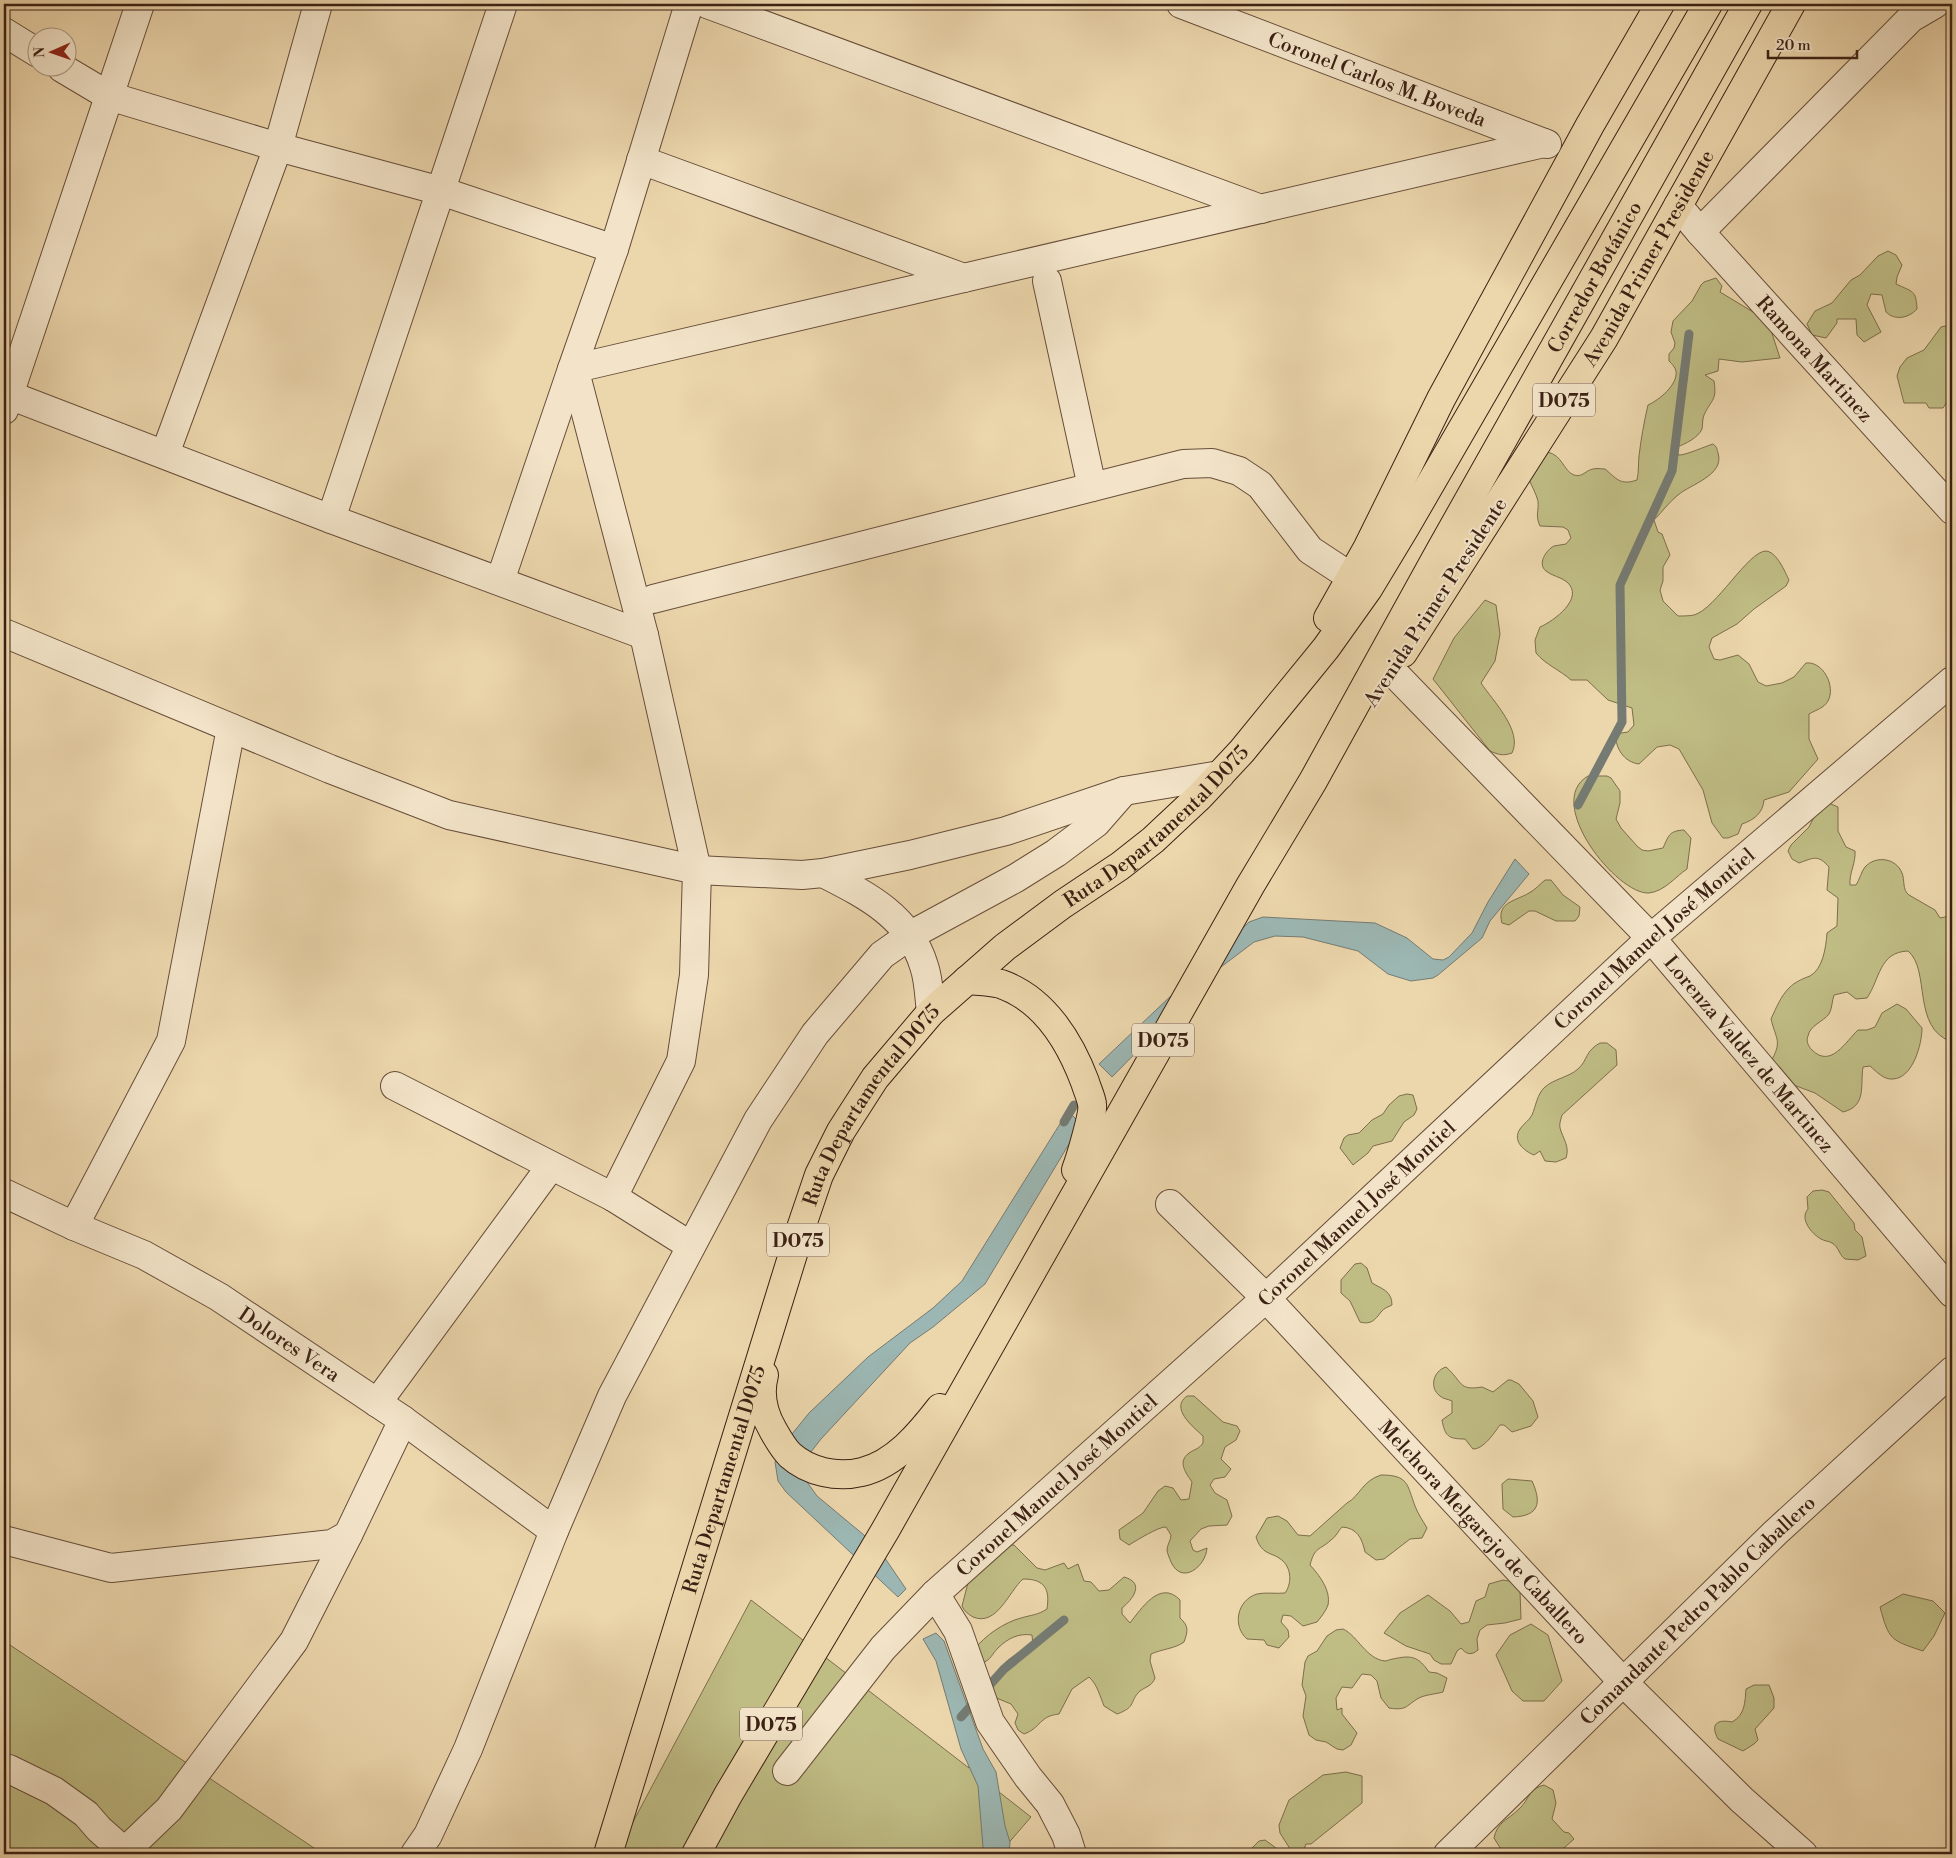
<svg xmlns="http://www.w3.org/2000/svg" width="1956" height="1858" font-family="'Libre Bodoni',serif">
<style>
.green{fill:#bfbc84;stroke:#7d6e4c}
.water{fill:#9cb7b3;stroke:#757b73}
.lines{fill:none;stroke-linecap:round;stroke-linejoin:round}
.stream{stroke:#757b73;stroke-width:9}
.minor-casing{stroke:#674e3a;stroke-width:30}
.highway-casing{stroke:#3b2114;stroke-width:30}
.minor{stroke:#f3e4c9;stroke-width:28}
.highway{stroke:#ecd6ac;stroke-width:28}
.labels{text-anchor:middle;stroke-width:4;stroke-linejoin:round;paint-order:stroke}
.shield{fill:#f3e4c9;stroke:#725c4a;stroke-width:1}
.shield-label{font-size:19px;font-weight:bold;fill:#3b2114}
.street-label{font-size:20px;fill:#3b2114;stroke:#f3e4c9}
</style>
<rect width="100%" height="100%" fill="#ecd6ac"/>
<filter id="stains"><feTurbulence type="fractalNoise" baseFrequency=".004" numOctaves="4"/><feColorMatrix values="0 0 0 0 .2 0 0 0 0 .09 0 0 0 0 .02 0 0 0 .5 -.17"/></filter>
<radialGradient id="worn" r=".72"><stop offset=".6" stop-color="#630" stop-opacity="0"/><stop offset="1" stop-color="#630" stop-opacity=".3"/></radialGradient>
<g class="green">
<path d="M 1888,251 L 1896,255 L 1902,265 L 1897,277 L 1896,284 C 1913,292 1916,290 1917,309 C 1909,318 1895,321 1886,312 L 1882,295 L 1871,294 L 1867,305 L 1881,332 L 1864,342 L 1857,335 L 1856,319 L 1837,319 L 1837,323 L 1826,338 L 1812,335 L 1807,324 L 1815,311 L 1832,303 L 1851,280 L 1860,275 L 1878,256 Z"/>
<path d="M 1716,278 L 1722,286 L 1720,292 L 1768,321 L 1780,358 L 1742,362 L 1719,359 L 1718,371 L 1705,375 L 1714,381 C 1717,400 1712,399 1705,413 C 1702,418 1703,424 1702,429 C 1698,438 1685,444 1677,447 L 1678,455 C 1684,456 1706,446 1713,444 C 1717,447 1717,449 1718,453 C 1725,475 1691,484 1678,495 C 1669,502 1662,512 1654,520 L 1658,532 L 1662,534 L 1670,555 L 1663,567 L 1663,581 L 1660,590 L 1663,601 L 1678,616 C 1683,616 1689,616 1694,615 C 1716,609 1748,551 1766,551 C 1777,552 1785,572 1789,580 L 1786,586 L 1754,609 L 1737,624 L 1712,638 L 1709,647 L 1714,659 L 1720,660 L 1738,655 L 1749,664 L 1758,682 L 1766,686 L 1782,683 L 1794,677 L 1806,663 C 1823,661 1836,686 1828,701 C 1824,708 1816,710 1809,714 L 1809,739 L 1818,759 L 1789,792 L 1764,800 C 1763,813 1754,820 1742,824 L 1738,834 L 1728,838 L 1723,838 L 1712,823 L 1703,790 L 1679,749 L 1670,745 L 1657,747 L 1639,764 C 1624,762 1616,749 1615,734 L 1628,732 L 1634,725 L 1632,708 L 1608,700 L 1587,680 L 1571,680 C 1560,670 1546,665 1536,653 L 1535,640 L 1540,627 C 1554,621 1585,598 1567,582 C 1561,577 1552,576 1546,571 C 1537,564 1546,550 1554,546 C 1558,545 1562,545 1566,544 L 1571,538 L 1568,530 L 1563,527 L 1540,526 C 1535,515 1539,511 1538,501 C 1536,493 1531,485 1528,477 L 1547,452 C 1563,455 1563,471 1574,475 C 1582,478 1586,470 1593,469 C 1597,468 1601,469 1605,469 C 1616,478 1620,486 1637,480 C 1639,471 1638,465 1639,456 C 1641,439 1644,422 1648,405 C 1659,400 1678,385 1676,371 C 1675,367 1672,364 1669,361 L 1669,354 L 1674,348 L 1675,343 L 1671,332 L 1673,321 L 1692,301 L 1701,285 L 1704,282 Z"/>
<path d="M 1945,326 L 1952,333 L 1952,377 L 1949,381 C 1950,391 1949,400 1943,408 L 1929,408 L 1926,403 L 1904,403 L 1897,376 L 1900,367 L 1907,358 L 1924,350 L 1941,327 Z"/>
<path d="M 1485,600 L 1496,605 L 1500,634 L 1495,661 L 1481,683 C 1493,701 1523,731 1512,753 C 1503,756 1499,755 1490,751 L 1433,679 L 1454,638 Z"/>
<path d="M 1588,776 L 1607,776 L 1611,778 L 1620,791 L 1620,803 L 1616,819 L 1621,828 L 1637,846 L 1642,850 L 1648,851 L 1663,848 C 1669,835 1669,831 1684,830 L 1691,838 L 1687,869 C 1675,877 1665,891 1649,893 C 1617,895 1543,802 1588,776 Z"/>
<path d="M 1831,804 L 1838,807 L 1838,831 L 1846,847 L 1855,851 C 1856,863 1849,873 1850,885 L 1856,885 C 1860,879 1861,872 1865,867 C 1876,855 1896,858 1902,873 C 1905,880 1902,890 1909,895 L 1935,910 L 1940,918 L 1945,917 L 1952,913 L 1952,1042 C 1911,1028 1931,970 1908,951 C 1879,952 1880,979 1867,998 L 1856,999 L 1847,992 L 1834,995 C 1832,1001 1832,1009 1829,1014 C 1823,1022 1810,1025 1808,1036 C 1806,1041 1808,1046 1812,1050 C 1831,1069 1846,1041 1858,1030 L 1867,1030 L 1875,1027 L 1882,1013 L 1897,1004 L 1906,1009 L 1922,1028 C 1922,1044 1913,1078 1893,1079 C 1884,1080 1877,1072 1870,1066 L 1863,1067 C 1860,1086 1867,1106 1843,1112 L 1815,1093 L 1783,1081 L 1770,1063 C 1783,1041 1776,1040 1771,1019 C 1776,1008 1781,996 1789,988 C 1795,982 1802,979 1810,976 C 1823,969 1826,947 1827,933 L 1837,926 L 1838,898 L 1827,890 L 1829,867 C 1818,854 1813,858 1799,863 L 1792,859 L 1788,851 L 1791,845 L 1809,827 L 1816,813 L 1825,805 Z"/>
<path d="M 1545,880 L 1551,880 L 1563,895 L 1580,907 L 1579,916 L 1575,921 L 1556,921 L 1535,911 L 1529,911 L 1509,925 L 1502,923 C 1496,902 1516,901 1529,893 C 1535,890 1540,884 1545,880 Z"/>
<path d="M 1600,1043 L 1607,1043 L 1616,1050 L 1617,1065 L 1562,1115 C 1561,1119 1559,1124 1560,1128 C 1563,1139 1570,1146 1566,1158 L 1556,1162 L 1545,1161 L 1540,1151 L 1534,1155 C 1524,1151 1512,1141 1520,1129 C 1523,1124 1529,1121 1532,1115 C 1536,1106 1537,1094 1545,1087 C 1554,1079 1569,1077 1578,1069 C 1588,1060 1585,1051 1600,1043 Z"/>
<path d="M 1407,1094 L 1413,1095 L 1417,1109 L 1414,1115 L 1404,1122 L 1392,1141 L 1373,1146 L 1368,1153 L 1353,1165 L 1340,1148 L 1344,1138 L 1348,1135 L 1359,1133 L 1372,1120 L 1383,1114 L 1389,1105 L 1399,1096 Z"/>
<path d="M 1822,1190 L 1829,1192 L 1854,1223 L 1855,1230 L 1862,1237 L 1866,1256 L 1858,1260 L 1845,1259 C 1839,1255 1839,1247 1832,1243 C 1829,1241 1824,1241 1821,1239 C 1812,1234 1799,1219 1808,1209 L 1807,1197 L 1813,1191 Z"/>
<path d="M 1361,1263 L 1367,1268 L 1372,1283 C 1382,1289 1392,1291 1392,1305 C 1388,1307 1384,1308 1381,1312 C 1375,1320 1371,1325 1360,1322 L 1350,1301 L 1341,1293 L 1341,1280 L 1355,1264 Z"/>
<path d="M 1446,1367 C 1463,1382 1458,1391 1482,1387 L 1493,1392 L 1508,1380 L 1511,1380 L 1519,1384 L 1533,1401 L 1538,1417 L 1531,1426 L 1512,1432 L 1504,1425 L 1500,1425 C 1494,1433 1484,1449 1473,1449 L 1465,1439 C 1448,1439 1445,1436 1442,1420 L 1452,1413 L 1452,1401 C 1448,1399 1443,1399 1440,1396 C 1429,1388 1433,1371 1446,1367 Z"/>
<path d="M 1187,1396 L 1194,1396 L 1223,1422 L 1237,1426 L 1240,1431 L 1236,1440 L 1225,1447 L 1221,1459 L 1231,1469 L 1225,1477 L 1214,1479 L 1210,1485 L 1215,1493 L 1227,1500 L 1232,1516 L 1227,1525 L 1209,1526 L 1201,1529 L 1190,1541 L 1193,1550 L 1197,1552 L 1207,1548 C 1206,1566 1182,1586 1171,1562 C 1170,1559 1167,1553 1167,1550 C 1167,1545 1171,1540 1171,1535 L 1166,1527 C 1160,1526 1137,1540 1129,1545 L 1120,1539 L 1119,1530 L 1143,1513 L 1158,1491 L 1165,1486 L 1173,1488 L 1181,1500 L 1189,1499 L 1192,1482 C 1186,1473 1177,1462 1189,1453 C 1195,1449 1199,1449 1203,1443 L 1203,1436 C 1192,1426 1170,1408 1187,1396 Z"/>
<path d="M 1381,1475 C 1409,1475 1407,1485 1415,1506 C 1418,1514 1423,1521 1427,1528 L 1422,1538 L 1410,1539 L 1384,1559 L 1376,1560 L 1365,1552 C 1362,1538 1357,1528 1342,1527 C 1338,1531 1336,1537 1331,1540 C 1319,1551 1315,1546 1310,1565 C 1319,1575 1331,1590 1328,1605 C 1326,1611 1321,1617 1317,1622 L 1303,1626 L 1291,1616 L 1283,1615 L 1281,1622 L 1288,1630 L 1289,1637 L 1279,1648 L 1267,1645 L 1264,1640 L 1247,1639 C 1232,1626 1237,1600 1257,1594 C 1266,1592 1275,1594 1285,1593 C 1293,1582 1291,1565 1279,1558 C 1275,1555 1269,1554 1265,1551 C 1260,1547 1258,1543 1256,1537 L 1267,1518 L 1278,1516 L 1287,1521 L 1298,1535 L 1310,1536 L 1347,1503 C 1360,1496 1362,1481 1381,1475 Z"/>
<path d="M 1508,1479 L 1532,1481 C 1542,1503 1539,1516 1513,1517 L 1503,1509 L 1502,1484 Z"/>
<path d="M 1008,1545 L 1014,1545 L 1037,1568 L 1045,1570 L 1064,1563 L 1068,1569 L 1078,1564 L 1084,1581 L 1091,1582 L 1099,1591 L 1109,1590 L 1124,1577 C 1146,1583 1132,1600 1122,1608 L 1122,1614 L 1130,1623 C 1141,1609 1160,1579 1180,1600 L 1180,1618 C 1189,1626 1188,1631 1184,1642 C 1174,1649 1162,1649 1151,1654 L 1150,1661 L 1155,1678 C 1152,1686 1147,1686 1140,1691 C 1129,1701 1137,1707 1117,1714 L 1104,1706 C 1100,1696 1097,1684 1089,1677 L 1072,1689 L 1059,1714 C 1039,1716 1041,1728 1024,1734 L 1018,1730 L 1015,1723 L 1018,1714 L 1011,1704 L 994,1697 C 993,1691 993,1687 995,1681 C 1001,1659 1015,1656 1033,1646 L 1032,1635 C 1019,1633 1008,1638 998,1648 C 991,1655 992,1659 981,1664 L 975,1649 C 984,1636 1005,1622 1021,1618 C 1031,1615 1038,1615 1047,1609 C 1050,1589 1045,1579 1023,1579 C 1009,1591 997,1627 973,1617 C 968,1614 964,1611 962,1606 L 969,1579 Z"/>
<path d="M 1503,1580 L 1514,1582 L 1520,1591 L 1521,1619 L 1505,1623 L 1487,1625 L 1480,1630 L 1477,1639 L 1478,1650 C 1471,1656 1466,1654 1461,1648 L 1457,1651 L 1451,1664 L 1441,1664 L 1434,1660 L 1430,1654 L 1406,1646 L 1384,1633 L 1400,1613 L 1428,1595 L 1450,1611 L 1461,1624 L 1469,1622 L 1476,1601 L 1485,1597 L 1489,1584 Z"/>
<path d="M 1903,1594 L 1933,1601 L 1945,1613 L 1934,1636 L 1923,1651 C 1890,1640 1889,1640 1880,1607 Z"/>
<path d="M 751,1600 L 969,1768 L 969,1766 L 985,1781 L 1031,1817 L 999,1854 L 616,1854 Z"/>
<path d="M 1531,1624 L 1548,1635 L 1562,1681 L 1544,1701 L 1523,1701 L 1512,1691 L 1496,1655 L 1510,1635 Z"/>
<path d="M 1343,1629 C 1358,1636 1366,1659 1385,1661 C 1388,1661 1390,1659 1393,1659 C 1411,1655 1418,1656 1429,1672 L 1437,1673 L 1447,1678 L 1443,1692 C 1436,1694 1424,1695 1419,1698 C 1406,1705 1408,1711 1389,1708 L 1381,1698 L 1377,1681 L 1371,1675 L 1362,1674 L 1352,1688 L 1342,1687 L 1336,1698 L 1337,1710 L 1342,1708 L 1342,1714 L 1357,1733 L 1351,1745 L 1343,1750 L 1337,1749 L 1326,1742 L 1316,1740 L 1309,1735 L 1303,1716 L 1306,1696 L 1302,1685 L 1305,1662 L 1308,1656 L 1317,1651 L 1327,1636 L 1336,1630 Z"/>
<path d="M 4,1641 L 323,1854 L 4,1854 Z"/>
<path d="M 1754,1685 L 1769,1685 L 1774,1698 L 1774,1708 L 1755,1729 L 1758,1740 L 1754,1744 L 1743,1751 L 1718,1739 C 1710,1724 1717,1719 1732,1722 C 1745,1715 1745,1702 1746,1689 Z"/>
<path d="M 1346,1772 L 1362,1776 L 1362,1803 L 1311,1844 L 1306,1844 L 1303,1852 L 1298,1854 L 1292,1852 L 1280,1833 L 1279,1825 L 1289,1800 L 1323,1775 Z"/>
<path d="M 1544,1785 L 1553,1790 L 1556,1803 L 1552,1819 L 1564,1832 L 1569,1833 L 1574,1839 L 1564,1848 L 1563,1854 L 1504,1854 L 1494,1838 C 1497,1822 1508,1820 1519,1809 C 1530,1799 1527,1790 1544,1785 Z"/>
<path d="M 1265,1840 L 1276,1848 L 1279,1854 L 1251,1854 L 1251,1849 L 1259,1841 Z"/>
</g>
<g class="water">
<path d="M 1515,859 L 1529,874 L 1490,921 L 1482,938 L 1438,975 L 1433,978 L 1411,981 L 1388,974 L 1358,951 L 1303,937 L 1275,936 L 1254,942 L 1180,998 L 1162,1026 L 1112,1077 L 1099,1064 L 1249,922 L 1263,917 L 1375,923 L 1407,938 L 1433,959 L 1443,960 L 1449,957 L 1472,933 L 1488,902 Z"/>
<path d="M 1068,1111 L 1081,1124 L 985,1284 L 933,1327 L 910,1343 L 821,1439 L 807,1457 L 804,1470 L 807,1482 L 817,1496 L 876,1545 L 906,1589 L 898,1597 L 786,1492 L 778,1481 L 775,1462 L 784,1444 L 809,1413 L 868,1357 L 933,1308 L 962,1281 Z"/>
<path d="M 936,1633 L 944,1641 L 983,1749 L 996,1772 L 1005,1826 L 1010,1842 L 1009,1854 L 982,1854 L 983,1847 L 978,1786 L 961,1749 L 936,1661 L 923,1639 Z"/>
</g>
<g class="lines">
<g class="stream">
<path d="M 1578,805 L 1622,722 L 1620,585 L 1672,471 L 1689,334"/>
<path d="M 1064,1122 L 1074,1105"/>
<path d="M 961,1717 L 1004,1669 L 1064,1620"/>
</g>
<g class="minor-casing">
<g id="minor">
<path d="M 707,4 L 1261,209"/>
<path id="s1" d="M 1181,4 L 1547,144"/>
<path d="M 4,32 L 38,53"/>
<path d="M 62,68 L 109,96 L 278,147 L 441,191 L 614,249"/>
<path d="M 641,160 L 964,278"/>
<path id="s2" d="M 1678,206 L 1700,232 L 1952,510"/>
<path d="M 1700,232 L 1911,18 L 1935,4"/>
<path d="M 1047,281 L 1092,487"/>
<path d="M 4,393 L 331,519 L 644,635"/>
<path d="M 4,410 L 140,4"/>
<path d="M 165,454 L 278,147 L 318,4"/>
<path d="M 331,519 L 503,4"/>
<path d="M 500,581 L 572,369 L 1544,143"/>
<path d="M 653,599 L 1183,464 L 1212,463 L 1239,471 L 1260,485 L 1310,550 L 1351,577"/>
<path d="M 4,633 L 330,769 L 449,815 L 697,870 L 802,875 L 823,873 L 910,855 L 1006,831 L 1124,791 L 1220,775"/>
<path id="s3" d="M 1392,671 L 1651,938 L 1952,1293"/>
<path d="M 823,873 C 866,895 909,916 924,966 C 929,980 929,997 931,1012"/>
<path d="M 395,1086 L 613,1197 L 691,1246"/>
<path id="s4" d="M 4,1193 L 74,1226 L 144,1255 L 219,1297 L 403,1420 L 554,1531"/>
<path d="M 613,1197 L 681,1061 L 694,975 L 697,870 L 644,635 L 578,383 L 572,369 L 614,249 L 689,4"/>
<path id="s5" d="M 1170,1204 L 1266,1298 L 1623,1682 L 1742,1800 L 1803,1854"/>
<path d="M 74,1226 L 171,1041 L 231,728"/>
<path d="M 377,1403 L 551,1166"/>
<path d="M 4,1540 L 111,1568 L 332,1544 L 348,1535 L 403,1420"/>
<path d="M 935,1594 L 958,1631 L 990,1722 L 1028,1777 L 1050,1804 L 1066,1835 L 1072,1854"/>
<path d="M 4,1769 L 9,1769 L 54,1791 L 86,1814 L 99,1829 L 125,1852"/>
<path id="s6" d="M 787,1771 L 883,1648 L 935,1594 L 1266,1298 L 1651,938 L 1952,681"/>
<path d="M 122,1854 L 169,1809 L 294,1641 L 348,1535"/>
<path d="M 415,1854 L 428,1835 L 468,1749 L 554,1531 L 612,1396 L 758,1120 L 815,1034 L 882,955 L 909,936 L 1016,878 L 1056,853 L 1096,823 L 1124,791"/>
<path id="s7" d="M 1448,1854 L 1775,1533 L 1952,1371"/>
</g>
</g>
<g class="highway-casing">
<g id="highway">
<path d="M 1328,618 L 1368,547 L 1441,399 L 1590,125 L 1660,4"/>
<path id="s8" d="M 1403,653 L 1604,338 L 1791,4"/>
<path d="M 967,980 C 977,981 991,981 1001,984 C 1044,999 1070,1042 1085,1082 C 1087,1089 1091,1097 1092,1104 C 1094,1114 1080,1159 1076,1170"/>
<path d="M 764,1375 C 759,1394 763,1413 773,1430 C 778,1439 783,1448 790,1455 C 809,1472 837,1478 862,1472 C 895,1464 920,1434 940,1408"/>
<path id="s9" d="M 608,1854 L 801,1228 L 819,1175 L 841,1131 L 875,1078 L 931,1012 L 1005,947 L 1063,904 L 1120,866 L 1153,840 L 1200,796 L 1242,751 L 1326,648 L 1368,589 L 1406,526 L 1708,4"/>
<path id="s10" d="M 696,1854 L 728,1795 L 886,1529 L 1250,886 L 1313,781 L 1440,551 L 1748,4"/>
</g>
</g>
<use href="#minor" class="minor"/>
<use href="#highway" class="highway"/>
</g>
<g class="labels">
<g class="shield">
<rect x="1533" y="383.5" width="62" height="33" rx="4"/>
<rect x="1132" y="1023.5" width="62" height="33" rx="4"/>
<rect x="767" y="1223.5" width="62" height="33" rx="4"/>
<rect x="740" y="1707.5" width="62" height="33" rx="4"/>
</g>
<g class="shield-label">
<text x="1564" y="407">D075</text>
<text x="1163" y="1047">D075</text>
<text x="798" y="1247">D075</text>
<text x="771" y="1731">D075</text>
</g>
<g class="street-label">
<text dy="7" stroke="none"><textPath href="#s1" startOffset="210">Coronel Carlos M. Boveda</textPath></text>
<text dy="7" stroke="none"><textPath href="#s8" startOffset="465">Avenida Primer Presidente</textPath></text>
<text dy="7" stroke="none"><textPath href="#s10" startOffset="1815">Corredor Botánico</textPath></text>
<text dy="7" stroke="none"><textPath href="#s2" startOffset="205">Ramona Martinez</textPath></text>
<text transform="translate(1435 602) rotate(-57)" y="7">Avenida Primer Presidente</text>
<text dy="7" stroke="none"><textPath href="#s9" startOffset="1202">Ruta Departamental D075</textPath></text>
<text dy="7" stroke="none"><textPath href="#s6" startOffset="1204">Coronel Manuel José Montiel</textPath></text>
<text dy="7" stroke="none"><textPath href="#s3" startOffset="524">Lorenza Valdez de Martinez</textPath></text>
<text dy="7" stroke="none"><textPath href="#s9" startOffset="798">Ruta Departamental D075</textPath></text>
<text dy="7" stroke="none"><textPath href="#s6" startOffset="799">Coronel Manuel José Montiel</textPath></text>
<text dy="7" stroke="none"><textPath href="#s4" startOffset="324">Dolores Vera</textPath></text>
<text dy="7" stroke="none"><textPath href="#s9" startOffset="392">Ruta Departamental D075</textPath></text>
<text dy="7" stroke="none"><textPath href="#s6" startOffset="394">Coronel Manuel José Montiel</textPath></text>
<text dy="7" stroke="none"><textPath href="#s5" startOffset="454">Melchora Melgarejo de Caballero</textPath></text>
<text dy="7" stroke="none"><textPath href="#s7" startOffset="349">Comandante Pedro Pablo Caballero</textPath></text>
</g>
</g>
<rect width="1956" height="1858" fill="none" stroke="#ecd6ac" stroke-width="20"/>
<rect x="5" y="5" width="1946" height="1848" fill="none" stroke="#3b2114" stroke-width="2.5"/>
<rect x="10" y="10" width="1936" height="1838" fill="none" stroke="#3b2114"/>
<g transform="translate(52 52) rotate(268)"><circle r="24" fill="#f3e4c9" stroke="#a99681"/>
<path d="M0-4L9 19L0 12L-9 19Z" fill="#8f2418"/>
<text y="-8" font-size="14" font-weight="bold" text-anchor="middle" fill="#3b2114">N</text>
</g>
<path d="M1768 50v8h89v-8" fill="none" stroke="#3b2114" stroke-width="2.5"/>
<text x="1776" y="50" font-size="15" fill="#3b2114" stroke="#f3e4c9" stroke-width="4" paint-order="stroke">20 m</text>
<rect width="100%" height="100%" filter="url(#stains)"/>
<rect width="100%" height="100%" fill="url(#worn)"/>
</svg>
